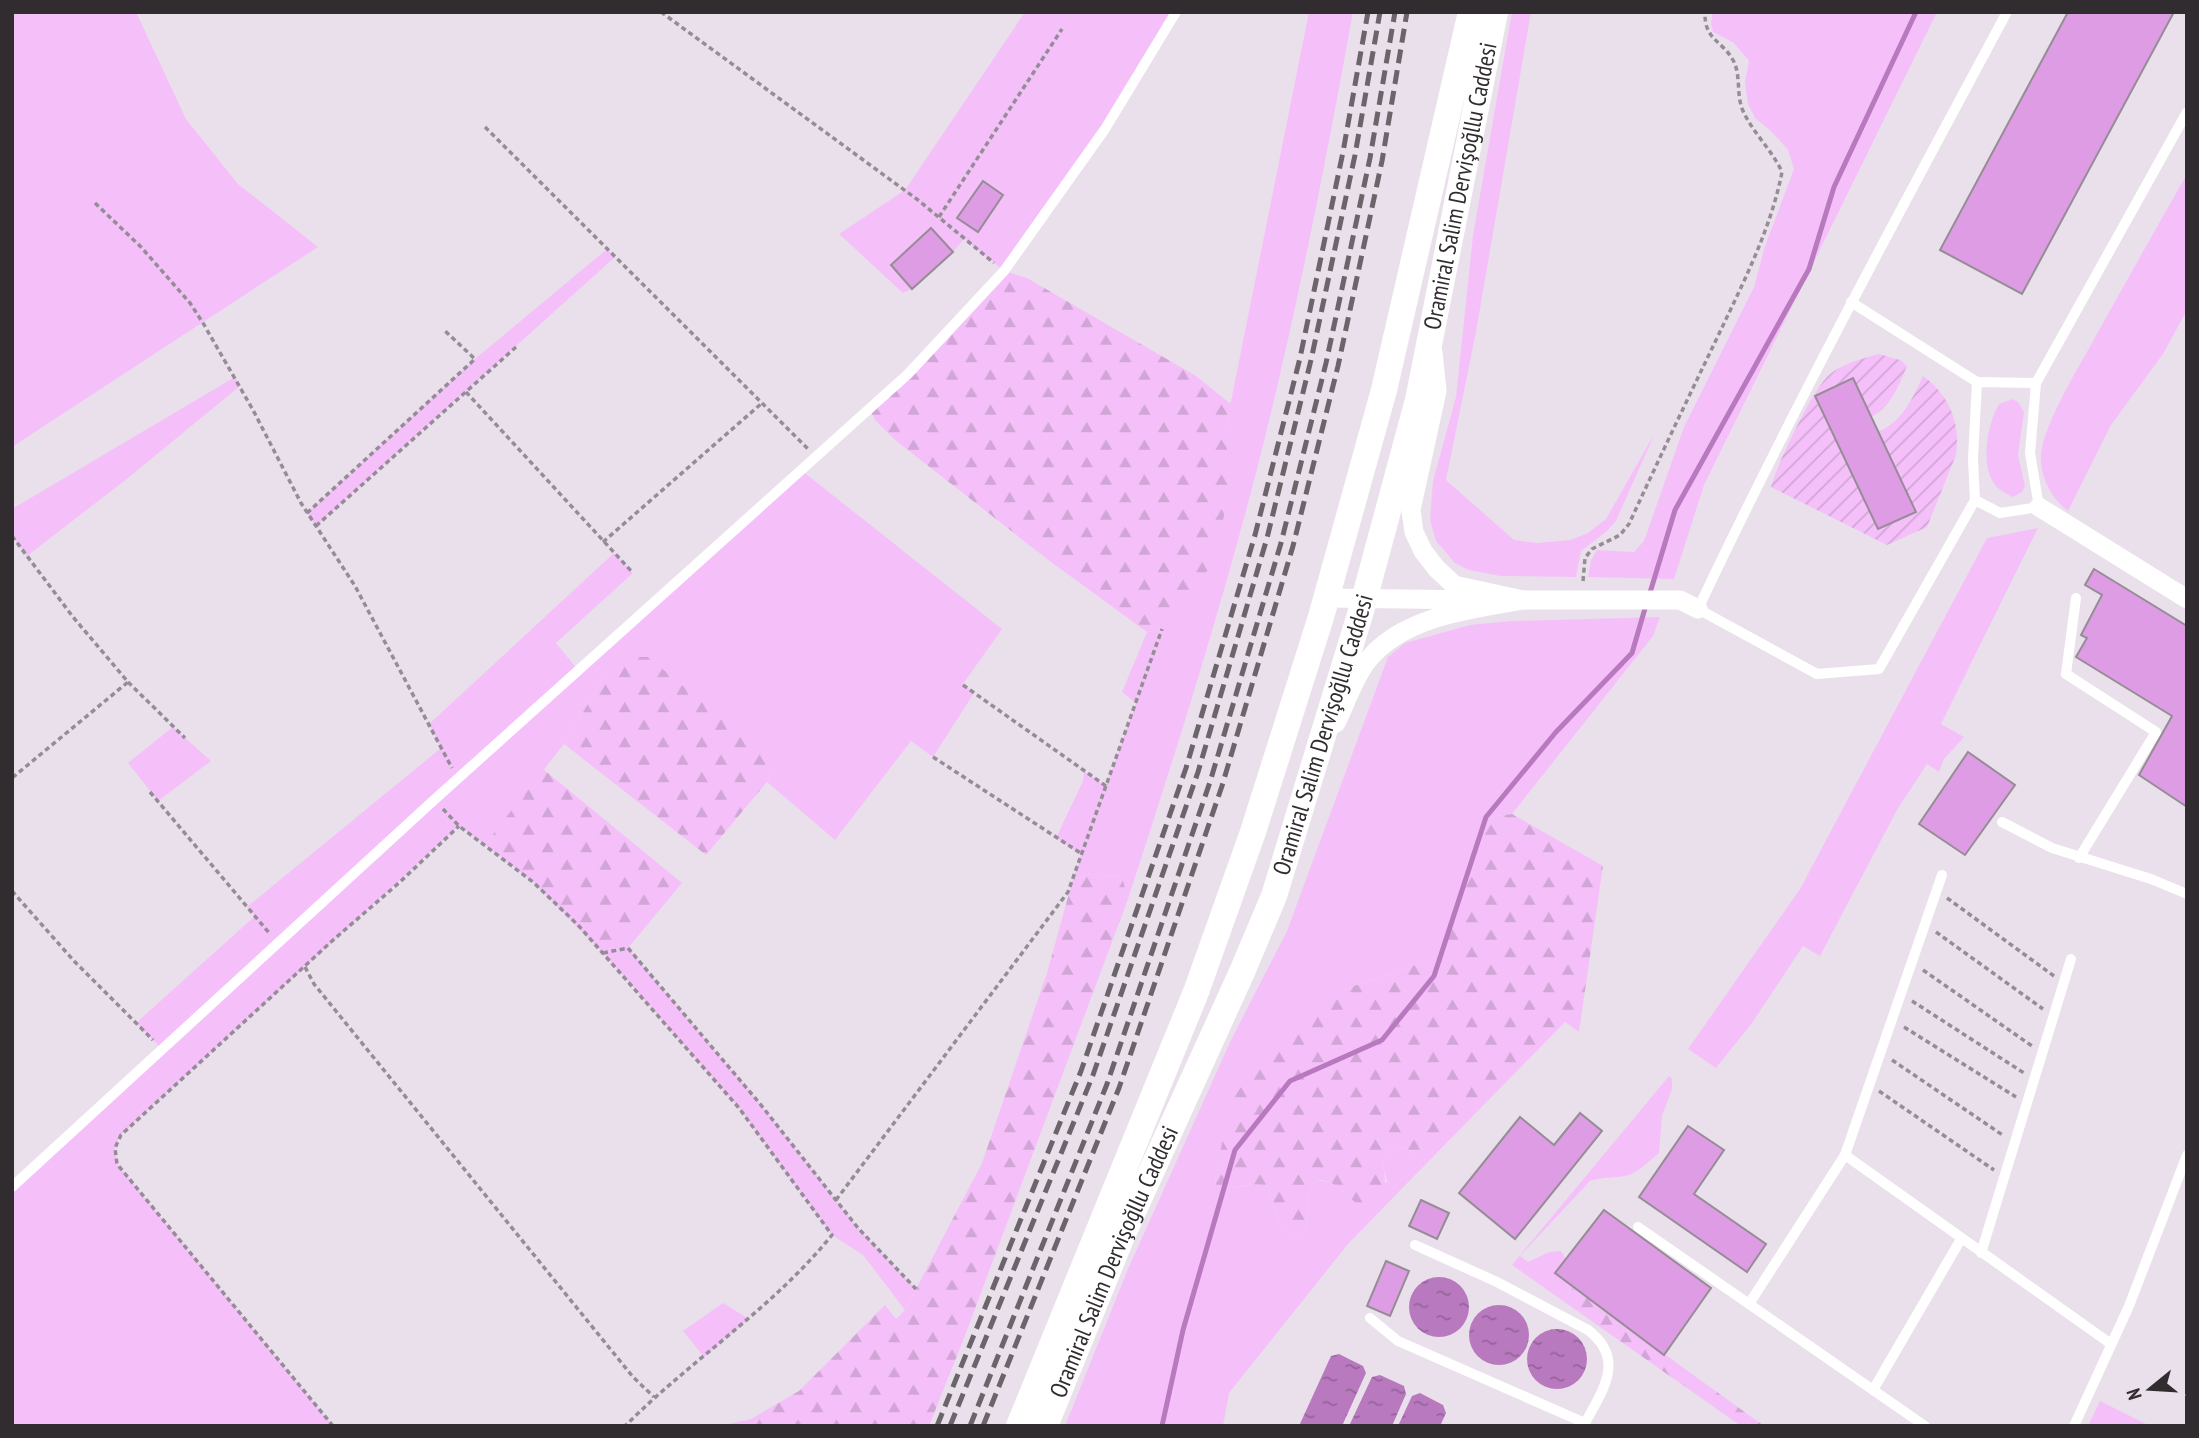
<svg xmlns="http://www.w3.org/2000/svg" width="2199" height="1438" font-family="'PT Sans Narrow',sans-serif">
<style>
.grass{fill:#f5c0fa}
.forest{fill:url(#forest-firs)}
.garden{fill:url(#garden-furrows)}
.water{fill:url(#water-ripples)}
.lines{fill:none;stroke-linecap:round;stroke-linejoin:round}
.stream{stroke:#b879be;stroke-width:5}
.building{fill:#dd9ce3;stroke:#968c96;stroke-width:2}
.path{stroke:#958d95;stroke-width:3.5;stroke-dasharray:5 3.5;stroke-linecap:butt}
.service{stroke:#fff;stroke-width:10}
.minor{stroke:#fff;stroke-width:19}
.secondary{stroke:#fff;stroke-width:26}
.rail{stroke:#6b656b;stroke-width:5;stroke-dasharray:14 7;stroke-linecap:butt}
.labels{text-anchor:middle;stroke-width:6;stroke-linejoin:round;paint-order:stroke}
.street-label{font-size:24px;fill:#302c30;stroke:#eae0eb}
</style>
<defs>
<pattern id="forest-firs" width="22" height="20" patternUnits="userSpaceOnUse" patternTransform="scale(1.75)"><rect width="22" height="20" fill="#f5c0fa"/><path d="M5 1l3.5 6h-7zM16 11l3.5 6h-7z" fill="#d2a5d7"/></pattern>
<pattern id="garden-furrows" width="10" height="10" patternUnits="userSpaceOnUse" patternTransform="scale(1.75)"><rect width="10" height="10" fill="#f5c0fa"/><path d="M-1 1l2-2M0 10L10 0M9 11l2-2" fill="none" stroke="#d2a5d7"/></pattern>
<pattern id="water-ripples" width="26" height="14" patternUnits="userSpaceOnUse" patternTransform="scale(1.75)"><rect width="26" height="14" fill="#b879be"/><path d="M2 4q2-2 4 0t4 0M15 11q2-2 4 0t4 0" fill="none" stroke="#96639b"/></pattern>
</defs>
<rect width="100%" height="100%" fill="#eae0eb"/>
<g class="grass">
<path d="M 12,12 L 136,12 L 186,119 L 238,184 L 318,247 L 12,447 Z"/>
<path d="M 1025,12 L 1176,12 L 1121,104 L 1004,271 L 964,239 L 953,252 L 931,228 L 891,265 L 912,289 L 903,293 L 839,234 L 905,190 Z"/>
<path d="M 1309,12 L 1353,12 C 1325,167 1295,321 1256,473 C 1219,616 1174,758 1128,899 L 1121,877 L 1091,874 L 1073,879 L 1081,854 L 1056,838 L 1083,781 L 1084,771 L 1106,786 L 1136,703 L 1122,692 L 1147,632 L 1162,629 L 1232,435 L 1227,421 Z"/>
<path d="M 1512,12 L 1531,12 L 1476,332 L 1446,480 L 1514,540 L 1537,543 L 1570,540 L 1588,533 L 1606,519 L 1655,433 L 1616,521 L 1607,531 L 1581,551 L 1576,577 L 1500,576 L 1469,570 L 1455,563 L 1436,541 L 1430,520 L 1433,481 L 1456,397 L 1473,235 Z"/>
<path d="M 1713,12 L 1937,12 L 1704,485 L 1674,579 L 1588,577 L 1591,560 L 1597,550 L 1634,552 L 1644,541 L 1684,427 L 1754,287 L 1765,246 L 1794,169 L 1788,150 L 1772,132 L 1755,118 L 1748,104 L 1745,82 L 1749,61 L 1734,43 L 1713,32 L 1711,23 Z"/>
<path d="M 2187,174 L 2187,310 L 2163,354 L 2111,425 L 2068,511 C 2051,497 2040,478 2041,455 C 2042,428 2078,368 2092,343 C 2123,287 2155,230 2187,174 Z"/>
<path d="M 607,249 L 615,257 L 316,526 L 307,513 L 475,359 Z"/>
<path d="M 235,377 L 240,386 L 128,478 L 27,556 L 12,536 L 12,509 Z"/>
<path d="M 2013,399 L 2018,402 L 2024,412 L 2018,455 L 2025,486 L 2022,492 L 2013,497 C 2005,493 1996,489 1992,480 C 1981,459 1988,423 1999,404 Z"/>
<path d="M 801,470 L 1002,629 L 963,684 L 974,693 L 933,757 L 911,741 L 835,840 L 767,782 L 775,768 L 608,670 L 564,744 L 485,845 L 459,826 L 121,1135 L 115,1147 L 117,1164 L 333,1426 L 12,1426 L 12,1187 L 162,1049 L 136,1023 L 255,916 L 247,907 L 441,748 L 429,724 L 614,553 L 633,573 L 556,643 L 578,670 Z"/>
<path d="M 2038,528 L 1941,724 L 1964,737 L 1944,759 L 1939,772 L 1927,764 L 1897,810 L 1820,956 L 1803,946 L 1752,1023 L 1716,1068 L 1688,1049 L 1800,889 L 1987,538 Z"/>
<path d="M 1660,617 L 1653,636 L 1512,814 L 1486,817 L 1440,956 L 1345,989 L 1224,1137 L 1216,1172 L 1215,1187 C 1233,1192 1247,1182 1266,1185 C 1276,1203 1276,1229 1295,1237 L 1304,1234 C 1312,1213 1301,1201 1316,1180 L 1336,1183 L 1344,1193 L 1387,1182 L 1382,1161 L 1387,1152 L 1401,1147 L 1411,1151 L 1423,1167 L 1348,1244 L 1229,1393 L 1223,1426 L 1065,1426 L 1128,1269 L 1231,1040 L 1287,931 L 1388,657 L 1405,643 L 1470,625 L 1511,621 Z"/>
<path d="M 173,727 L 211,761 L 158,801 L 128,763 Z"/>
<path d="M 628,948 L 761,1105 L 858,1228 L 916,1289 L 905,1310 L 863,1255 L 832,1235 L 739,1108 L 603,953 Z"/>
<path d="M 1669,1076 L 1672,1079 L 1672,1089 L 1662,1116 L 1659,1153 C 1649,1161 1638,1173 1625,1176 C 1613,1178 1602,1177 1590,1181 L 1520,1256 L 1528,1262 L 1549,1252 L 1561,1251 L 1566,1259 L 1556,1273 L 1573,1288 L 1563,1301 L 1512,1265 Z"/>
<path d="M 723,1303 L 749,1319 L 704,1357 L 683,1331 Z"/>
<path d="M 2100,1401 L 2150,1426 L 2088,1426 Z"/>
</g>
<g class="forest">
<path d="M 1004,271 L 1027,278 L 1196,376 L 1231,404 L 1227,421 L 1232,435 L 1231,491 L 1210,566 L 1175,623 L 1162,629 L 1147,632 L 1051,562 L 895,440 L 875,420 L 869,408 Z"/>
<path d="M 628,657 L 648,657 L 769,757 L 775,768 L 767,782 L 706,855 L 564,744 L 608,670 Z"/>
<path d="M 543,769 L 682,883 L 628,948 L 603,953 L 533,882 L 485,845 Z"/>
<path d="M 1512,814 L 1603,866 L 1579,1032 L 1565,1022 L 1423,1167 L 1411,1151 L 1402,1147 L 1387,1152 L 1382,1161 C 1388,1186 1386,1193 1365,1209 C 1345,1198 1341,1180 1316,1180 C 1301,1201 1312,1213 1304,1234 L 1295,1237 C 1276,1229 1276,1202 1266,1185 C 1248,1182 1233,1191 1215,1188 L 1216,1172 L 1231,1100 L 1280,1036 L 1345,989 L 1440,956 L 1486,817 Z"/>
<path d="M 1091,874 L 1122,877 L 1128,899 L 966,1333 L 929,1426 L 719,1426 L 751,1419 L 799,1391 L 885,1305 L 896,1319 L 905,1310 L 982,1163 L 1047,973 L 1073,879 Z"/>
<path d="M 1573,1288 L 1764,1426 L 1741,1426 L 1563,1301 Z"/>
</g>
<path class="garden" d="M 1879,354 L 1900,360 L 1907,366 C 1899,385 1891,407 1871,417 L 1878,432 C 1903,421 1912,399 1923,376 C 1949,395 1961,423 1956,455 L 1927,527 L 1887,545 L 1771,487 C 1777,464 1812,391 1829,375 C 1841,364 1864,358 1879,354 Z"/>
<g class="water">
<circle cx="1439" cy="1307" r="30"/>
<circle cx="1499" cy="1335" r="30"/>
<circle cx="1557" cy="1359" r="30"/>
<path d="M 1339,1354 L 1363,1366 L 1366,1373 L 1342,1426 L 1299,1426 L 1331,1356 Z"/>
<path d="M 1380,1375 L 1404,1386 L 1406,1394 L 1392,1426 L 1349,1426 L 1372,1377 Z"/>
<path d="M 1420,1393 L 1443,1405 L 1446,1413 L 1440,1426 L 1398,1426 L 1412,1396 Z"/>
</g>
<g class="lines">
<g class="stream">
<path d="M 1649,596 L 1675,510 L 1809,269 L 1834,187 L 1916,12"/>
<path d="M 1162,1426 L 1183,1330 L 1235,1150 L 1290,1081 L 1382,1040 L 1434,976 L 1486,817 L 1556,732 L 1632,653 L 1646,605"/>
</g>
</g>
<g class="building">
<path d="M 2068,12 L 2174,12 L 2022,294 L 1940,250 Z"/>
<path d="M 983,181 L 1003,195 L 978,232 L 957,218 Z"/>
<path d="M 931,228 L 953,252 L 912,289 L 891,265 Z"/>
<path d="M 1853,378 L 1916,512 L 1878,529 L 1815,396 Z"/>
<path d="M 2094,569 L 2187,626 L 2187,807 L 2139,775 L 2172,716 L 2076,657 L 2087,638 L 2081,635 L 2102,595 L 2085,585 Z"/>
<path d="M 1968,752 L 2015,785 L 1965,855 L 1919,824 Z"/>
<path d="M 1580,1113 L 1602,1131 L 1515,1239 L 1459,1193 L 1520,1117 L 1554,1145 Z"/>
<path d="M 1688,1126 L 1724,1150 L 1694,1194 L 1766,1244 L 1747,1272 L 1639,1197 Z"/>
<path d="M 1421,1200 L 1449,1213 L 1437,1239 L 1409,1226 Z"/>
<path d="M 1604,1210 L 1711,1288 L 1664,1355 L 1555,1273 Z"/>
<path d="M 1386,1261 L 1409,1271 L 1390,1316 L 1367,1306 Z"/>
</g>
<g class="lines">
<g class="path">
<path d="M 661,12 L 918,200 L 994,263"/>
<path d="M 485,127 L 808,449"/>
<path d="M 95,203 L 141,247 L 190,303 L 203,323 L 253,410 L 301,503 L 355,586 L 452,768"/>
<path d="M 939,217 L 1062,29"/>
<path d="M 466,392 L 633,573"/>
<path d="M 307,513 L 475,359 L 443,329"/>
<path d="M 316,526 L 516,347"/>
<path d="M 12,536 L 73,617 L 128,682 L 12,778"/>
<path d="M 603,542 L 762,403"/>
<path d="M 1583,581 L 1585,558 L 1592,549 L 1620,535 L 1629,524 C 1658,461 1688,398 1718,336 C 1743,283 1771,229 1782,172 C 1772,150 1753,133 1743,111 C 1736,95 1741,77 1734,62 C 1723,40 1704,41 1705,12"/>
<path d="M 128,682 L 185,738"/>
<path d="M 963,685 L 1106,786"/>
<path d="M 933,757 L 1082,854"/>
<path d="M 150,792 L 270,934"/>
<path d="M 443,809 L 459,826 L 533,882 L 578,925 L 739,1108 L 832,1235 C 772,1309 692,1359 625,1426"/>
<path d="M 12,891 L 74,961 L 153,1040"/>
<path d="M 1947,898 L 2054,976"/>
<path d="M 1936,932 L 2043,1009"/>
<path d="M 603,953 L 628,948 L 761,1105 L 858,1228 L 916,1289"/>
<path d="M 305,967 L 314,984 L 633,1377 L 654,1397"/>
<path d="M 1923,970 L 2032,1046"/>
<path d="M 1912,1001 L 2024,1073"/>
<path d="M 1904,1027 L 2016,1097"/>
<path d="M 1892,1060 L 2004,1136"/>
<path d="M 1879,1091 L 1994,1170"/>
<path d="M 836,1200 L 1068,892 L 1162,629"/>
<path d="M 333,1426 L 117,1164 L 115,1148 L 121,1135 L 332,941 L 400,882 L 459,826"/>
</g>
<g class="service">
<path d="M 2007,12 C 1901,209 1794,406 1698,609 L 1817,674 L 1879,669 L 1975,500 L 2000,513 L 2039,507 L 2030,453 L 2036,383 L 2187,112"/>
<path d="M 1851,302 L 1977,382"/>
<path d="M 1975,500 L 1973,459 L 1977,382 L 2036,383"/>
<path d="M 2076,598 L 2066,674 L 2156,732 L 2079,858"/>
<path d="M 2002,822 L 2052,848 L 2151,879 L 2187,894"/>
<path d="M 1845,1155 L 2111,1344"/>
<path d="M 12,1187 L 434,800 L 908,374 L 1004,271 L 1105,129 L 1176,12"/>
<path d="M 1638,1227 L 1925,1426"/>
<path d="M 1415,1245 L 1497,1282 L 1588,1330 C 1626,1359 1603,1390 1585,1423"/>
<path d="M 1981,1253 L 2071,959"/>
<path d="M 1749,1304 L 1845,1155 L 1942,875"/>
<path d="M 1370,1318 L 1398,1341 L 1585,1423 L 1585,1426"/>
<path d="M 1873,1390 L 1961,1239"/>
<path d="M 2074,1426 L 2129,1306 L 2187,1155"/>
</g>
<g class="minor">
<path d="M 2039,507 L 2187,599"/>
<path d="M 1326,598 L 1479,600"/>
<path d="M 1512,600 L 1680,600 L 1698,609"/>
<path d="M 1336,723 C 1346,703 1354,677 1368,660 C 1403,616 1472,609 1523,600 L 1454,585 L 1436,568 L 1423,551 L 1414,532 L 1411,510 L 1437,391 L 1433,352"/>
</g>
<g class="secondary">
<path d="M 1019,1426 L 1196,992 L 1253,832 L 1321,617 L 1384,390 L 1471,12"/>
<path id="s1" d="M 1045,1426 L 1122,1236 L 1242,972 L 1274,896 L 1361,611 L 1418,400 L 1495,12"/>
</g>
<g class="rail">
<path d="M 937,1426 L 1081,1071 L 1186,768 L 1255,535 L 1300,358 L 1343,152 L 1368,12"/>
<path d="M 950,1426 L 1093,1075 L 1198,772 L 1267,538 L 1311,360 L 1355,155 L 1380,12"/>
<path d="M 970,1426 L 1107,1084 L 1210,782 L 1281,543 L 1326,363 L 1370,158 L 1395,12"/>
<path d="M 983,1426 L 1119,1088 L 1222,786 L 1293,546 L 1338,366 L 1382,161 L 1407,12"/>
</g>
</g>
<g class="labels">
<g class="street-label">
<text dy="8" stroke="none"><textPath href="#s1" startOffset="1312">Oramiral Salim Dervişoğllu Caddesi</textPath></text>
<text dy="8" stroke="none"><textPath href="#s1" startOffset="746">Oramiral Salim Dervişoğllu Caddesi</textPath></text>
<text dy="8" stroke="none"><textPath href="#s1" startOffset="178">Oramiral Salim Dervişoğllu Caddesi</textPath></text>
</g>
</g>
<rect width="2199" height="1438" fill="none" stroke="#302c30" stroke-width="28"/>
<g transform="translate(2150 1389) rotate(252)" stroke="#eae0eb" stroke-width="5" paint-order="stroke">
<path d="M0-5L12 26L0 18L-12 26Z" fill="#302c30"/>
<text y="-10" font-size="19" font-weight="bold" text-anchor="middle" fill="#302c30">N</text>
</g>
</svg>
